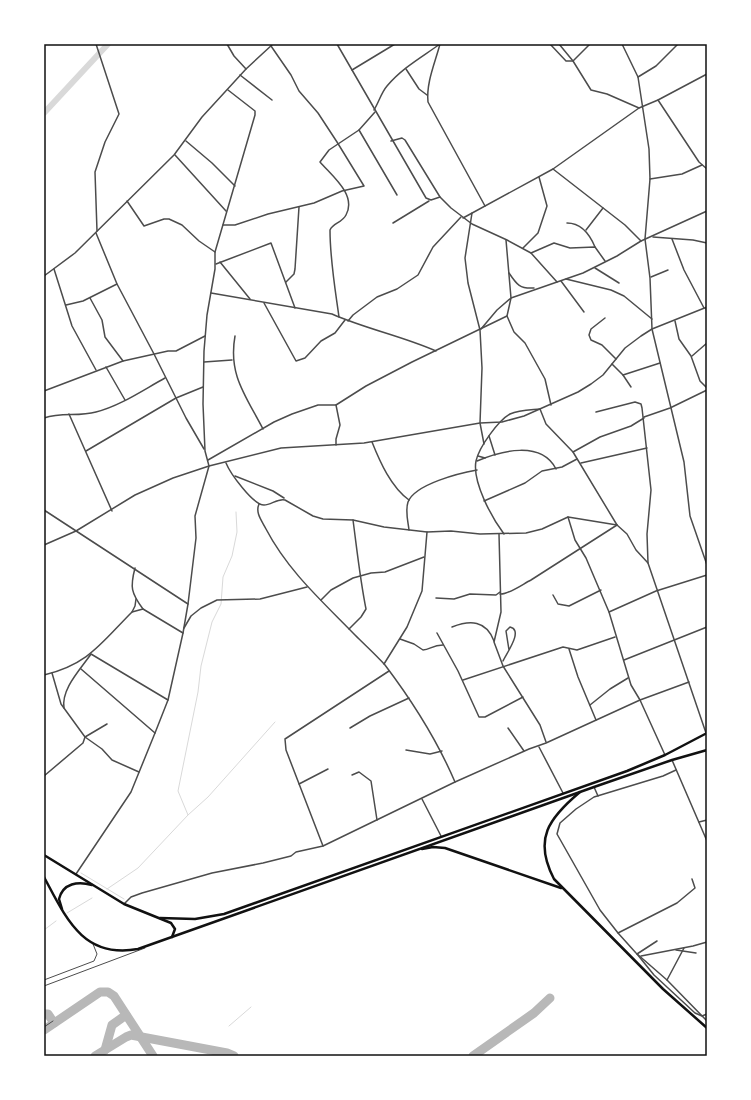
<svg xmlns="http://www.w3.org/2000/svg" width="751" height="1100" font-family="'Noto Sans',sans-serif">
<style>
.lines{fill:none;stroke-linecap:round;stroke-linejoin:round}
.stream{stroke:#d9d9d9;stroke-width:1}
.river{stroke:#d9d9d9;stroke-width:6}
.taxiway{stroke:#b8b8b8;stroke-width:9}
.service{stroke:#4c4c4c;stroke-width:1}
.minor{stroke:#4c4c4c;stroke-width:1.5}
.secondary{stroke:#111;stroke-width:2.5}
.primary{stroke:#111;stroke-width:2.5}
.neatline{fill:none;stroke:#111;stroke-width:1.5}
</style>
<rect width="100%" height="100%" fill="#fff"/>
<g class="lines">
<g class="stream">
<path d="M 44,106 L 46,111"/>
<path d="M 188,815 L 208,797 L 275,722"/>
<path d="M 81,873 L 124,899"/>
<path d="M 107,889 L 138,868 L 188,815 L 178,791 L 198,692 L 201,666 L 212,622 L 221,604 L 223,577 L 232,556 L 237,532 L 236,512"/>
<path d="M 67,913 L 92,898"/>
<path d="M 44,930 L 56,921"/>
<path d="M 229,1026 L 251,1007"/>
</g>
<path class="river" d="M 44,113 L 108,44"/>
<g class="taxiway">
<path d="M 44,1014 L 48,1014 L 54,1023"/>
<path d="M 44,1030 L 100,992 L 108,992 L 114,996 L 153,1056"/>
<path d="M 105,1050 L 112,1025 L 126,1015"/>
<path d="M 95,1056 L 126,1037 L 131,1035 L 227,1053 L 234,1056"/>
<path d="M 473,1056 L 534,1013 L 550,998"/>
</g>
<g class="service">
<path d="M 44,980 L 94,961 L 97,954 L 93,944"/>
<path d="M 44,986 L 145,948"/>
<path d="M 44,1027 L 53,1021"/>
</g>
<g class="minor">
<path d="M 96,44 L 119,114 L 105,142 L 95,172 L 97,231"/>
<path d="M 227,44 L 234,56 L 246,69"/>
<path d="M 337,44 L 426,198 L 431,200 L 440,197"/>
<path d="M 440,44 C 435,63 426,83 428,102 L 485,206"/>
<path d="M 550,44 L 566,61 L 573,61 L 590,44"/>
<path d="M 559,44 L 573,61 L 591,90 L 607,94 L 639,108"/>
<path d="M 622,44 L 638,77 L 649,149 L 650,179 L 645,239 L 650,278 L 652,329 L 684,462 L 690,516 L 707,565"/>
<path d="M 406,69 L 419,89 L 427,95"/>
<path d="M 352,70 L 395,44"/>
<path d="M 240,75 L 272,100"/>
<path d="M 638,77 L 656,66 L 678,44"/>
<path d="M 658,100 L 699,162 L 707,169"/>
<path d="M 374,110 C 379,102 381,93 387,86 C 402,68 422,57 440,44"/>
<path d="M 359,130 L 397,195"/>
<path d="M 186,141 L 212,163 L 235,186"/>
<path d="M 391,141 L 402,138 L 405,140 L 440,197 L 451,208 L 472,224 L 507,240 L 531,253 L 557,282"/>
<path d="M 175,155 L 226,211"/>
<path d="M 553,169 L 625,225 L 641,241"/>
<path d="M 650,179 L 682,174 L 702,165"/>
<path d="M 127,201 L 144,226 L 164,219 L 169,219 L 182,225 L 199,241 L 215,252"/>
<path d="M 472,213 L 465,258 L 468,283 L 480,330 L 482,368 L 480,423 L 484,444"/>
<path d="M 463,218 L 553,169 L 639,108 L 658,100 L 707,74"/>
<path d="M 393,223 L 429,201"/>
<path d="M 567,223 C 582,223 590,235 595,247"/>
<path d="M 223,225 L 235,225 L 268,214 L 314,203 L 342,191 L 364,186 L 337,142 L 318,113 L 299,91 L 291,75 L 271,46"/>
<path d="M 586,230 L 603,208"/>
<path d="M 96,233 L 117,284 L 154,354 L 186,418 L 204,449"/>
<path d="M 653,237 L 693,240 L 707,243"/>
<path d="M 672,239 L 684,270 L 704,308"/>
<path d="M 506,240 L 511,298 L 507,316 L 514,332 L 525,343 L 545,379 L 551,405"/>
<path d="M 523,248 L 538,233 L 547,206 L 539,177"/>
<path d="M 531,253 L 554,243 L 570,248 L 595,247 L 605,261"/>
<path d="M 220,262 L 250,299"/>
<path d="M 216,264 L 271,243 L 295,308"/>
<path d="M 595,268 L 619,283"/>
<path d="M 54,269 L 72,326 L 96,370"/>
<path d="M 509,273 C 517,285 520,289 534,288"/>
<path d="M 44,276 L 75,253 L 174,155 L 202,117 L 246,69 L 273,44"/>
<path d="M 651,277 L 668,270"/>
<path d="M 566,279 L 611,290 L 624,296 L 652,319"/>
<path d="M 561,281 L 584,312"/>
<path d="M 286,282 L 294,274 L 295,269 L 299,207"/>
<path d="M 211,293 L 332,314 C 366,329 402,336 436,351"/>
<path d="M 90,298 L 102,320 L 105,337 L 123,361"/>
<path d="M 264,303 L 296,361 L 305,358 L 321,341 L 335,333 L 345,320"/>
<path d="M 66,305 L 83,301 L 117,284"/>
<path d="M 706,308 L 707,312"/>
<path d="M 339,317 C 335,288 330,260 330,230 C 333,223 342,223 346,215 C 357,195 332,176 320,162 L 329,150 L 359,130 L 375,112"/>
<path d="M 605,318 L 591,329 L 589,335 L 591,340 L 602,345 L 616,359"/>
<path d="M 348,321 L 353,315 L 377,297 L 397,289 L 418,275 L 433,247 L 461,217"/>
<path d="M 675,321 L 679,339 L 691,356 L 700,381 L 707,388"/>
<path d="M 481,329 L 497,310 L 511,298 L 583,273 L 617,256 L 641,241 L 707,211"/>
<path d="M 235,336 C 228,375 246,396 263,429"/>
<path d="M 692,356 L 707,343"/>
<path d="M 204,362 L 232,360"/>
<path d="M 612,364 L 623,375 L 631,387"/>
<path d="M 106,367 L 125,400"/>
<path d="M 623,375 L 660,363"/>
<path d="M 44,391 L 123,361 L 168,351 L 176,351 L 205,336"/>
<path d="M 596,412 L 635,402 L 641,404 L 642,408 L 651,490 L 647,534 L 648,563 L 706,733"/>
<path d="M 69,414 L 112,511"/>
<path d="M 644,417 L 670,408 L 707,390"/>
<path d="M 44,418 C 62,412 78,417 96,412 C 120,406 143,390 165,378"/>
<path d="M 489,436 L 495,455"/>
<path d="M 372,442 C 380,462 391,487 409,500"/>
<path d="M 336,445 L 336,439 L 340,425 L 336,405"/>
<path d="M 86,451 L 176,398 L 203,387"/>
<path d="M 573,452 L 600,437 L 631,426 L 644,418"/>
<path d="M 478,456 L 485,458"/>
<path d="M 208,460 L 274,422 L 292,414 L 318,405 L 336,405 L 366,386 L 412,362 L 507,316"/>
<path d="M 477,461 C 501,451 541,440 556,469"/>
<path d="M 226,463 C 230,473 253,505 264,505 C 271,505 278,498 285,500 L 313,516 L 323,519 L 353,520 L 384,527 L 427,532 L 451,531 L 480,534 L 526,533 L 542,529 L 568,517 L 617,525"/>
<path d="M 581,463 L 647,448"/>
<path d="M 235,476 L 273,491 L 284,498"/>
<path d="M 484,501 L 525,483 L 542,471 L 562,467 L 577,459"/>
<path d="M 259,504 C 255,513 262,521 266,529 C 288,571 322,601 355,635 C 365,645 376,655 385,665 C 413,702 437,740 455,782"/>
<path d="M 44,510 L 188,604"/>
<path d="M 568,517 L 575,540 L 586,558 L 609,612 L 631,685 L 640,700 L 665,755"/>
<path d="M 409,530 C 408,521 405,511 408,502 C 415,484 460,473 477,470"/>
<path d="M 499,534 L 501,612 L 494,642 L 503,666 L 540,725 L 546,742"/>
<path d="M 504,534 C 492,518 472,482 476,461 C 479,447 498,421 510,414 C 519,410 530,410 540,409 L 546,424 L 573,452 L 617,525 L 627,534 L 636,550 L 648,563"/>
<path d="M 44,545 L 76,531 L 135,495 L 173,478 L 209,466 L 281,448 L 364,443 L 480,423 L 502,422 L 524,416 L 578,392 L 591,384 L 603,375 L 625,348 L 641,336 L 652,329 L 707,307"/>
<path d="M 135,568 C 130,587 131,593 143,609"/>
<path d="M 500,594 C 508,595 523,584 531,580 L 617,525"/>
<path d="M 553,595 L 558,604 L 569,606 L 601,590"/>
<path d="M 436,598 L 454,599 L 470,594 L 496,595 L 500,592"/>
<path d="M 321,600 L 331,590 L 353,578 L 371,573 L 385,572 L 424,557"/>
<path d="M 132,612 L 143,609 L 183,633"/>
<path d="M 609,612 L 656,591 L 707,575"/>
<path d="M 452,627 C 470,620 486,620 494,641"/>
<path d="M 184,628 L 191,616 L 201,608 L 217,600 L 260,599 L 307,587"/>
<path d="M 349,629 L 361,617 L 366,609 C 360,579 357,550 353,520"/>
<path d="M 437,633 L 458,671 L 479,717 L 485,717 L 523,697"/>
<path d="M 400,639 L 414,644 L 423,650 C 430,650 432,645 443,645"/>
<path d="M 569,649 L 578,677 L 596,720"/>
<path d="M 624,660 L 707,627"/>
<path d="M 503,661 C 506,654 524,630 510,627 L 506,631 L 509,650"/>
<path d="M 384,664 L 407,627 L 422,591 L 427,532"/>
<path d="M 52,673 L 61,704 L 85,737 L 102,749 L 112,760 L 139,772"/>
<path d="M 44,675 C 89,664 101,643 132,612 L 135,606 L 136,599"/>
<path d="M 463,680 L 563,647 L 577,650 L 615,637"/>
<path d="M 590,705 L 610,689 L 628,678"/>
<path d="M 64,708 C 61,689 80,670 91,654 L 168,700"/>
<path d="M 350,728 L 370,716 L 409,698"/>
<path d="M 508,728 L 524,751"/>
<path d="M 155,733 L 168,700 L 183,633 L 188,604 L 196,538 L 195,516 L 209,466 L 205,451 L 203,404 L 204,351 L 207,315 L 215,269 L 215,252 L 255,115 L 255,111 L 228,90"/>
<path d="M 539,747 L 563,793"/>
<path d="M 406,750 L 430,754 L 442,751"/>
<path d="M 672,760 L 707,841"/>
<path d="M 676,770 L 663,776 L 594,797 L 576,809 L 560,823 L 557,834 L 600,910 L 618,933 L 636,953 L 667,980 L 707,1021"/>
<path d="M 352,775 L 359,772 L 371,781 L 377,820"/>
<path d="M 44,776 L 83,743 L 85,737 L 107,724"/>
<path d="M 299,784 L 328,769"/>
<path d="M 594,787 L 598,796"/>
<path d="M 422,799 L 441,836"/>
<path d="M 699,822 L 707,820"/>
<path d="M 323,846 L 286,750 L 285,739 L 389,671"/>
<path d="M 76,874 L 131,792 L 155,733 L 81,669"/>
<path d="M 124,904 L 131,897 L 142,893 L 212,873 L 263,863 L 291,856 L 296,852 L 323,846 L 455,782 L 529,749 L 546,743 L 640,700 L 689,682"/>
<path d="M 618,933 L 677,903 L 695,888 L 692,879"/>
<path d="M 676,950 L 696,953"/>
<path d="M 637,954 L 654,975 L 695,1013 L 702,1016 L 707,1014"/>
<path d="M 637,954 L 657,941"/>
<path d="M 641,956 L 693,946 L 707,942"/>
<path d="M 667,980 L 684,948"/>
</g>
<g class="secondary">
<path d="M 580,792 C 549,818 533,839 554,879 L 663,989 L 707,1028"/>
<path d="M 422,849 L 433,847 L 445,848 L 561,888"/>
</g>
<g class="primary">
<path d="M 44,855 L 124,904 L 171,923 L 175,929 L 172,937"/>
<path d="M 44,877 C 66,918 83,959 138,949 L 594,787 L 672,760 L 707,750"/>
<path d="M 62,909 L 59,899 C 63,883 78,881 92,885"/>
<path d="M 160,918 L 195,919 L 224,914 L 627,771 L 665,755 L 707,733"/>
</g>
</g>
<rect width="751" height="1100" fill="none" stroke="#ffffff" stroke-width="90"/>
<rect x="45" y="45" width="661" height="1010" class="neatline"/>
</svg>
